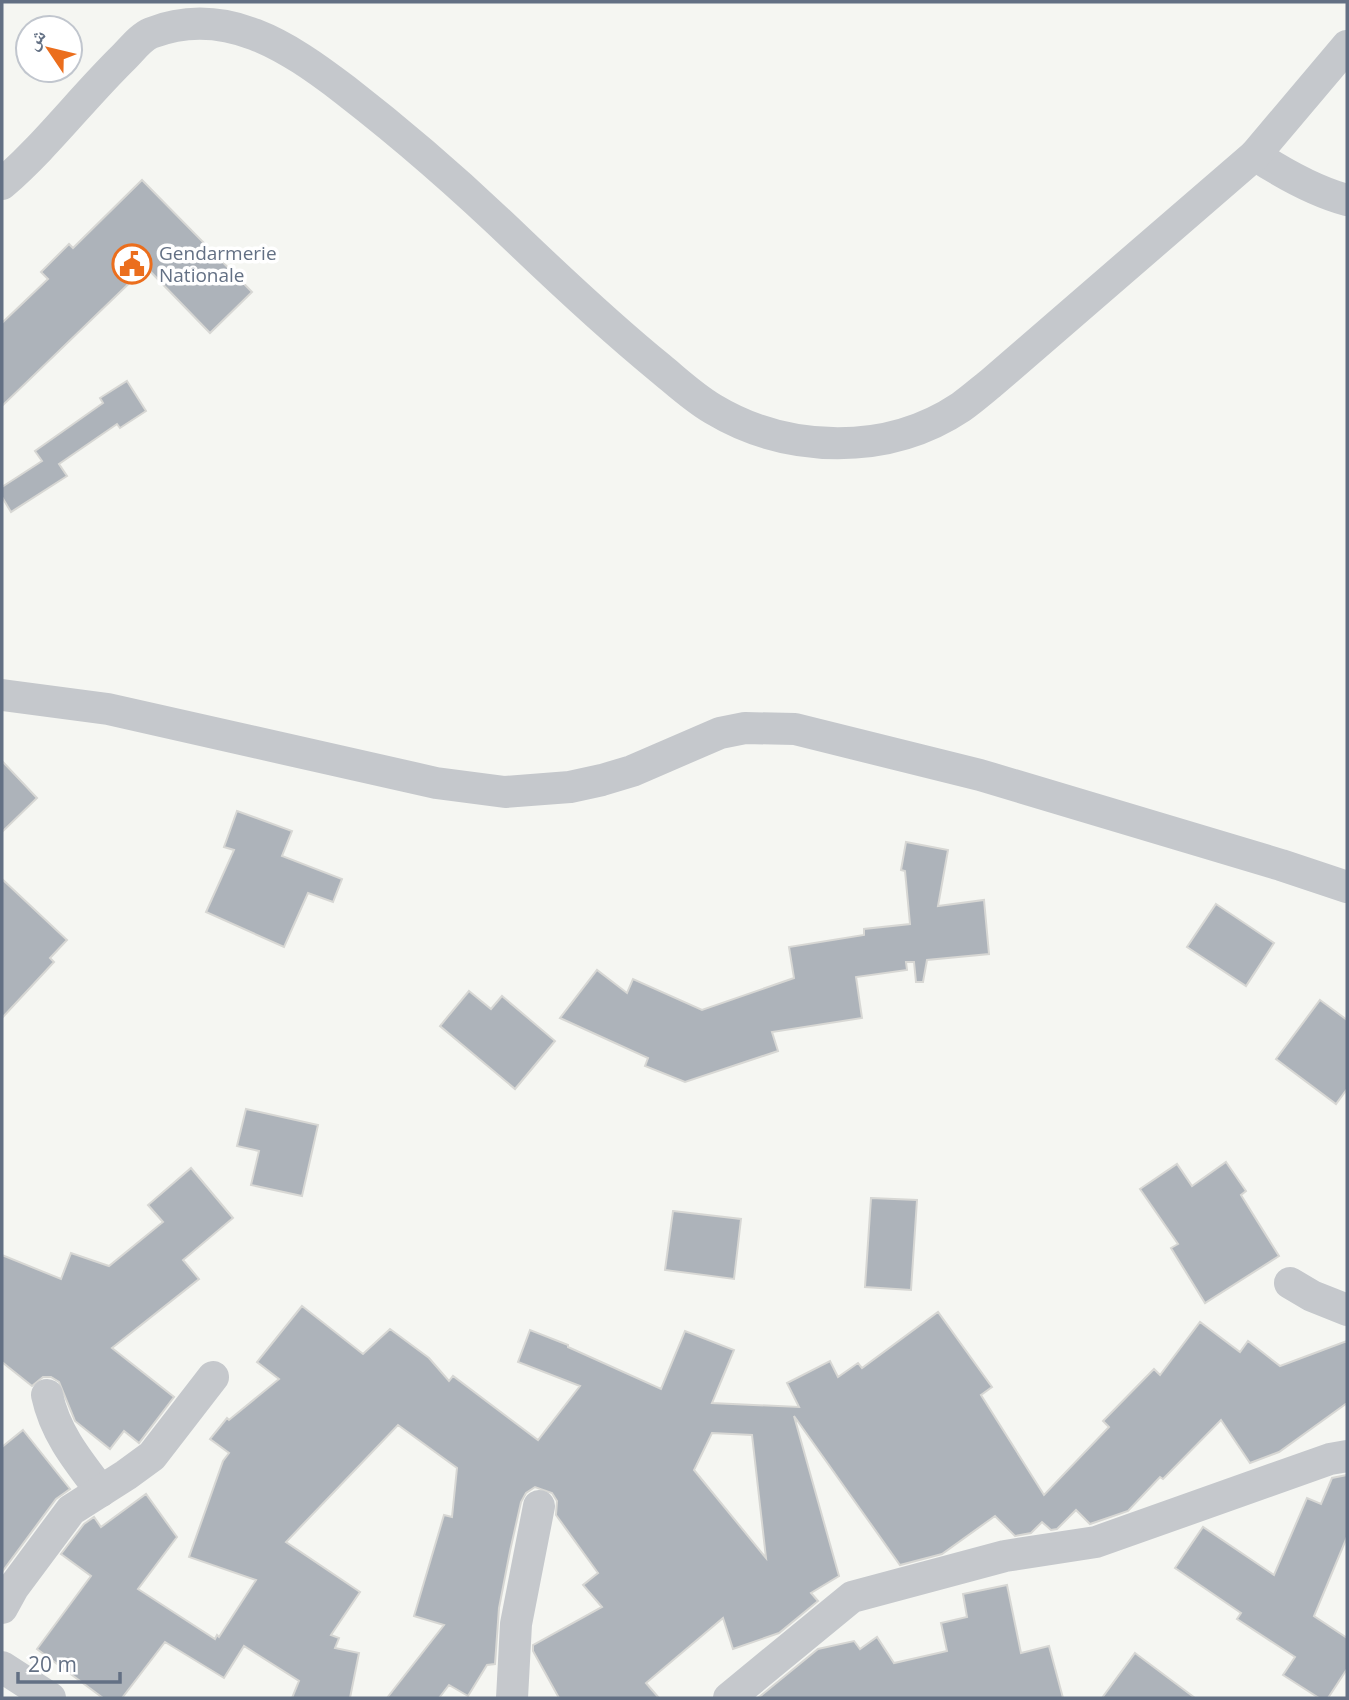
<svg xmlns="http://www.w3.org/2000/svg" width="1349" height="1700" font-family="'Open Sans','Noto Naskh Arabic',sans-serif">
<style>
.building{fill:#adb3ba;stroke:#d7d7d4;stroke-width:2;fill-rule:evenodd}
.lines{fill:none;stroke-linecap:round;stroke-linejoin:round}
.street{stroke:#c5c8cc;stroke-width:32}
.labels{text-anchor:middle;stroke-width:7;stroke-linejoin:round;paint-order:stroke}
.poi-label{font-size:19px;fill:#637084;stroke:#fff;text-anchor:start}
</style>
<rect width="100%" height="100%" fill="#f5f6f2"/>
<g class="building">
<path d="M 142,180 L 252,292 L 210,333 L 146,267 L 2,406 L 2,323 L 48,279 L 41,272 L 69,244 L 73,248 Z"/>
<path d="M 127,381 L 146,411 L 120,428 L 117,424 L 59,464 L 67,476 L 11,512 L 2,497 L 2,487 L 42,461 L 35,451 L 103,403 L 100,398 Z"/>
<path d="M 2,761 L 37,798 L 2,832 Z"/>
<path d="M 237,811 L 292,831 L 282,856 L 342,879 L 333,902 L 308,893 L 284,947 L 206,912 L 234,850 L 224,847 Z"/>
<path d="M 906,842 L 948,850 L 938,906 L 984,900 L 989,954 L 927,960 L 923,982 L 916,982 L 914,962 L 906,962 L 907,970 L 856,977 L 862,1018 L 772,1032 L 778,1051 L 685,1082 L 645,1066 L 648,1058 L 560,1018 L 597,970 L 627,993 L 633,979 L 702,1010 L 794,978 L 789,947 L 864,935 L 864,929 L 910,924 L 905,871 L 901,870 Z"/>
<path d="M 2,879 L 67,940 L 50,958 L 54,962 L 2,1018 Z"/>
<path d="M 1216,904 L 1274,943 L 1246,986 L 1187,947 Z"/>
<path d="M 469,991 L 491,1009 L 502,996 L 555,1041 L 515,1089 L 440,1026 Z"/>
<path d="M 1320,1000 L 1347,1020 L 1347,1089 L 1336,1104 L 1276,1059 Z"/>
<path d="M 246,1109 L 318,1125 L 302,1196 L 251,1185 L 259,1151 L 237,1146 Z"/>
<path d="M 1226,1162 L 1246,1191 L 1241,1195 L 1279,1256 L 1205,1303 L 1171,1248 L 1178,1244 L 1140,1189 L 1177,1164 L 1192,1186 Z"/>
<path d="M 191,1168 L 233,1218 L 183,1260 L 199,1279 L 112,1348 L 174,1397 L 139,1443 L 124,1431 L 110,1449 L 75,1421 L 59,1382 L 51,1377 L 43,1377 L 32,1386 L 2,1362 L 2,1255 L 61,1279 L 71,1253 L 109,1266 L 163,1222 L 148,1205 Z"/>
<path d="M 871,1198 L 917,1200 L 911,1290 L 865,1287 Z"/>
<path d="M 673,1211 L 741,1219 L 734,1279 L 665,1270 Z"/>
<path d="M 302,1306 L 363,1354 L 390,1329 L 429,1358 L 449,1381 L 453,1376 L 538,1440 L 580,1386 L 518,1362 L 530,1330 L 568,1345 L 568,1347 L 661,1389 L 685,1331 L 734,1350 L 712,1403 L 799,1407 L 787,1383 L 830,1361 L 838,1377 L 858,1363 L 862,1368 L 938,1312 L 992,1387 L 981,1395 L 1044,1495 L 1109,1427 L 1103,1421 L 1154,1369 L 1160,1375 L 1200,1322 L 1240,1352 L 1248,1341 L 1280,1366 L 1347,1341 L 1347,1403 L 1279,1452 L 1250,1463 L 1221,1420 L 1163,1479 L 1160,1477 L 1128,1511 L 1090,1524 L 1076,1510 L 1057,1529 L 1051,1530 L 1042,1522 L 1031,1533 L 1015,1536 L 995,1516 L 942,1554 L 900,1565 L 794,1416 L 839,1576 L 811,1593 L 818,1601 L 779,1633 L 733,1649 L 723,1618 L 646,1683 L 659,1698 L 559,1698 L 533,1651 L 533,1645 L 602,1607 L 583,1585 L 598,1573 L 556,1515 L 557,1501 L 552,1493 L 535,1487 L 526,1493 L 521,1502 L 510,1551 L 499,1608 L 495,1664 L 487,1665 L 468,1696 L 449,1685 L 439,1698 L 387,1698 L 444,1625 L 414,1616 L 444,1515 L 452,1517 L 457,1468 L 398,1425 L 286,1542 L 360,1592 L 331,1635 L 339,1638 L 335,1648 L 359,1653 L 350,1698 L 292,1698 L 299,1681 L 244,1646 L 224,1678 L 165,1642 L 122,1698 L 103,1698 L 37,1649 L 91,1576 L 61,1554 L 84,1524 L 94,1517 L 101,1527 L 146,1494 L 177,1537 L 138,1589 L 215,1639 L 217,1635 L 219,1637 L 256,1580 L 189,1557 L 223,1461 L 229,1453 L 210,1439 L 227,1418 L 229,1420 L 279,1379 L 257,1362 ZM 712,1433 L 752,1435 L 766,1558 L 694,1470 Z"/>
<path d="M 23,1430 L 70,1489 L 56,1499 L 2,1572 L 2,1447 Z"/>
<path d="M 1347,1475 L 1347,1537 L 1314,1616 L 1347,1638 L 1347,1669 L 1328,1698 L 1319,1698 L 1283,1675 L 1295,1657 L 1237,1619 L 1241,1613 L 1175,1568 L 1203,1527 L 1274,1575 L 1307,1498 L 1321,1504 L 1332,1478 Z"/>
<path d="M 1007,1585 L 1021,1653 L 1049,1646 L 1063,1698 L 758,1698 L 818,1649 L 854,1641 L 860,1649 L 877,1637 L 894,1663 L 947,1651 L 941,1623 L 967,1617 L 963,1594 Z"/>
<path d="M 1135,1653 L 1195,1698 L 1102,1698 Z"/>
</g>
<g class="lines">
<g class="street">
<path d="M 1255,155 C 1284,174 1314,191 1347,200"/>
<path d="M 2,184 C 47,145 82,98 124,57 C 132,49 141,37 151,33 C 225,4 289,47 345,90 C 407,138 464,188 520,242 C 565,285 611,328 660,368 C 677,382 694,398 713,409 C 788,454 888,456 961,407 C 971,400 980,392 990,384 L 1255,155 L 1347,46"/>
<path d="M 2,695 L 108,709 L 436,783 L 505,792 L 570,787 L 602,780 L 632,771 L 720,733 L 745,728 L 795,729 L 980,775 L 1281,865 L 1347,887"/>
<path d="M 1290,1283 L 1312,1296 L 1347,1310"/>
<path d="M 47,1395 C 55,1433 78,1461 101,1491"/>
<path d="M 2,1608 L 13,1588 L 71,1510 L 126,1475 L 152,1456 L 213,1377"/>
<path d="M 2,1667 L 50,1698"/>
<path d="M 512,1698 L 516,1624 L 539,1506"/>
<path d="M 729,1698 L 852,1597 L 1005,1556 L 1096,1542 L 1330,1459 L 1347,1456"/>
</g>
</g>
<defs>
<g id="civic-ring" transform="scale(2.0125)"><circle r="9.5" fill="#fff" stroke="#eb6e1d" stroke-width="1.5"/><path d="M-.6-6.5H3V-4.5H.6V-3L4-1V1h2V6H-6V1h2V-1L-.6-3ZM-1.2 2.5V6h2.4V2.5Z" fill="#eb6e1d"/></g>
</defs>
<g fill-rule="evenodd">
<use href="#civic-ring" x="132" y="264"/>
</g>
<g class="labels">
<g class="poi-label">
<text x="159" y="260">Gendarmerie<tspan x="159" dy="22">Nationale</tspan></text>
</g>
</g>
<rect width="1349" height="1700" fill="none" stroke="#637084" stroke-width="7"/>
<g transform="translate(49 49) rotate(305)"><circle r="33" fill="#ffffff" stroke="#c1c6ce" stroke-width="2"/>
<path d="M0-5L12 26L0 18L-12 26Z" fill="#eb6e1d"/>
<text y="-10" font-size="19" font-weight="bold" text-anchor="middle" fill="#637084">ش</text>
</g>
<path d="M18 1672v10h102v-10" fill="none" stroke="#637084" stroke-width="3.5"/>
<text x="28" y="1672" font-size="21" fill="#637084" stroke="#ffffff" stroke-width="5" paint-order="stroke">20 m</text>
</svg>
